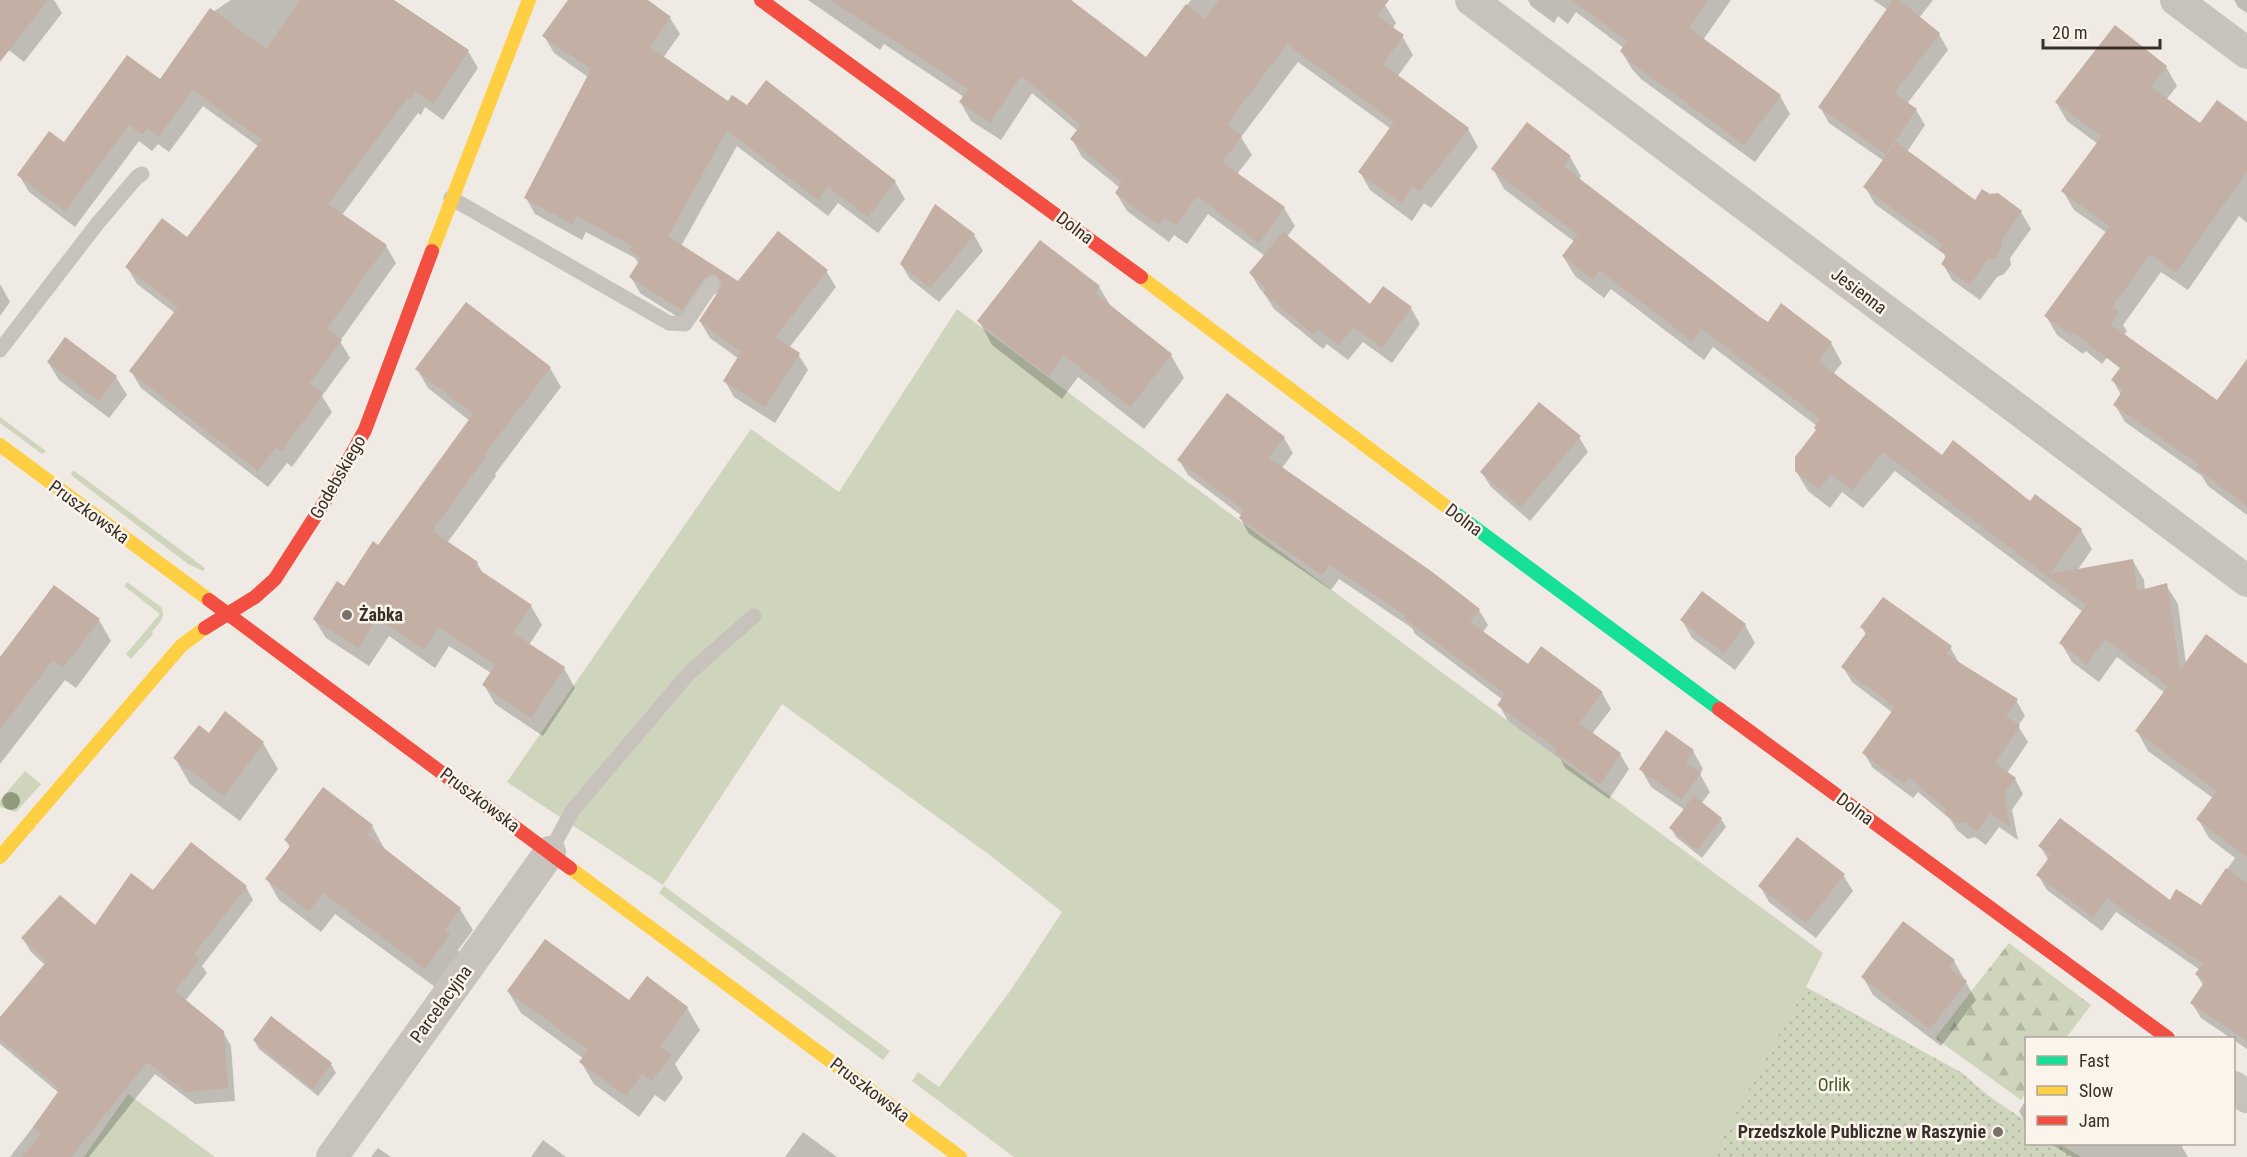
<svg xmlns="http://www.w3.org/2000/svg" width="2247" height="1157" font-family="'Roboto Condensed',sans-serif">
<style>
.green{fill:#cfd5bc}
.forest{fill:url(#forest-firs)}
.park{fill:url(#park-dots)}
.shadow{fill:#0003}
.building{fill:#c3afa4}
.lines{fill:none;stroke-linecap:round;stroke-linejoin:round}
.lane{stroke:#c8c2bc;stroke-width:15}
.street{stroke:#c8c2bc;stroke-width:32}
.fast{stroke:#16e098;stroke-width:14}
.slow{stroke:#ffcf43;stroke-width:14}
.jam{stroke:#f24e42;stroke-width:14}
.tree{fill:#929a7e}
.poi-dot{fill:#79706a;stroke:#fbf4eb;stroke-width:2}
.labels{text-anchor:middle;stroke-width:5;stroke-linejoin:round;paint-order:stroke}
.street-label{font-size:18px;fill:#392f29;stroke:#fbf4eb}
.poi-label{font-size:18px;font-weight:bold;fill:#392f29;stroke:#fbf4eb;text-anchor:start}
.park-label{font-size:18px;fill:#45592b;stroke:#fbf4eb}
</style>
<defs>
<pattern id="forest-firs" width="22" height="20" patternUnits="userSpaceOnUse" patternTransform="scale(1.5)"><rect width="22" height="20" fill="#cfd5bc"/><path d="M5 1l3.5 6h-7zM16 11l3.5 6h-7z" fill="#b2b7a2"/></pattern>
<pattern id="park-dots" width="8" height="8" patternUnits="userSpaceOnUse" patternTransform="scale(1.5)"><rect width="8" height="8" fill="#cfd5bc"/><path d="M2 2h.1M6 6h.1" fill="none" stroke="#b2b7a2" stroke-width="1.8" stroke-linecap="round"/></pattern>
</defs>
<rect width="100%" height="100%" fill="#efeae3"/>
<g class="green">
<path d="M 957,309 L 1436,668 L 1823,953 L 1806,987 L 1962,1073 L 1915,1157 L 1014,1157 L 912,1081 L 918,1072 L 939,1087 L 1010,991 L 1062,912 L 991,856 L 782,704 L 663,885 L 507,782 L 751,429 L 839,492 Z"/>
<path d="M 0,417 L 46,451 L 42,454 L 0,423 Z"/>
<path d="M 73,470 L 205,568 L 203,571 L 188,564 L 71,475 Z"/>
<path d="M 127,582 L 161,607 C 167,617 158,624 152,632 L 153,634 L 131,659 L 126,654 L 160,614 L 124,586 Z"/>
<path d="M 25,771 L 41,784 L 16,812 L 0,807 L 0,800 Z"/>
<path d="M 664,886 L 890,1051 L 883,1060 L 659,893 Z"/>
<path d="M 128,1094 L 215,1157 L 84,1157 Z"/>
</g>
<path class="forest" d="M 2009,943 L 2091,1005 L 2066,1038 L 2026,1038 L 2026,1092 L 2021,1100 L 1935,1038 Z"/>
<path class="park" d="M 1805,987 L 1962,1073 L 1990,1097 L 2026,1121 L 2026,1144 L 2060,1144 L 2081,1157 L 1712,1157 Z"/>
<g class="shadow">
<path d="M 0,0 L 54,0 L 62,13 L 24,62 L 0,43 Z"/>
<path d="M 231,0 L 374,0 L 468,51 L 478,68 L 443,120 L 425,107 L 421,115 L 418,113 L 342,215 L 386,246 L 396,263 L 340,341 L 350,358 L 322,396 L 332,412 L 292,467 L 287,463 L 268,487 L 141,388 L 131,371 L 175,313 L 137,284 L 127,267 L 187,239 L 258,146 L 203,106 L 169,152 L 158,144 L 152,151 L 139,141 L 75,227 L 29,192 L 19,175 L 160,82 L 204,18 Z"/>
<path d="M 570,0 L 645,0 L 670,18 L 680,34 L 663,58 L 728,103 L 747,107 L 767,82 L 895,182 L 905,199 L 878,233 L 838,203 L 828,216 L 737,146 L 681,246 L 739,283 L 826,271 L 836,287 L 789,348 L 798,354 L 808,370 L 775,423 L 734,397 L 725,381 L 739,359 L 710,338 L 700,321 L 721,291 L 713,295 L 692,326 L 640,293 L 631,277 L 639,264 L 635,258 L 586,232 L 582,240 L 535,214 L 526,198 L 588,77 L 554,53 L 544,36 Z"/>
<path d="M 808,0 L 1070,0 L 1147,59 L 1191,0 L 1378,0 L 1385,5 L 1396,23 L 1392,29 L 1402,36 L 1413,55 L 1397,77 L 1468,129 L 1478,147 L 1431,208 L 1424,203 L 1412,221 L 1370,190 L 1360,172 L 1391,129 L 1298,62 L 1241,137 L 1252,155 L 1237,174 L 1284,208 L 1295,226 L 1287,237 L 1370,306 L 1411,308 L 1420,324 L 1392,363 L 1363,342 L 1348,360 L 1327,344 L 1323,349 L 1274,309 L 1264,293 L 1260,289 L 1251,274 L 1265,256 L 1208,214 L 1187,244 L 1174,235 L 1169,242 L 1127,211 L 1116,193 L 1120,188 L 1082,157 L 1072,139 L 1078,131 L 1032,93 L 1001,140 L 971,121 L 961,103 L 964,97 L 884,44 L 880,50 Z"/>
<path d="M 1528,0 L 1731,0 L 1703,40 L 1780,96 L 1790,114 L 1755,162 L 1641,79 L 1632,69 L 1621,51 L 1624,48 L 1576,12 L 1568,24 L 1558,16 L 1554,23 L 1531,6 Z"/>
<path d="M 1873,0 L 1933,0 L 1919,18 L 1939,34 L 1948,50 L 1907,104 L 1916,110 L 1925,125 L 1907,152 L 1975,202 L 1998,194 L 2021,212 L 2031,229 L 2010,258 L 2011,265 L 2004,274 L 1997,277 L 1980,300 L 1952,280 L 1943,264 L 1946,259 L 1944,254 L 1875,204 L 1865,187 L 1884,161 L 1829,123 L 1820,107 L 1888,10 Z"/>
<path d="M 2234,0 L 2247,0 L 2247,13 L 2238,7 Z"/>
<path d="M 2166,67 L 2177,86 L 2166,100 L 2200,125 L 2247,124 L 2247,223 L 2239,216 L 2188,290 L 2161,272 L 2123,325 L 2127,331 L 2102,364 L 2086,351 L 2083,354 L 2057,335 L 2046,316 L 2107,233 L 2074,210 L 2063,191 L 2098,144 L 2067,121 L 2056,102 Z"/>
<path d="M 1570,157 L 1581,176 L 1579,180 L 1768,324 L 1782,306 L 1831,343 L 1842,363 L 1833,374 L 1942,457 L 2081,530 L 2092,549 L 2077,571 L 2133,561 L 2144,580 L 2145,590 L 2166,585 L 2178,604 L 2186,664 L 2247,666 L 2247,1049 L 2201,1018 L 2192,1003 L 2203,985 L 2197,975 L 2200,970 L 2116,912 L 2102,931 L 2047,890 L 2038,875 L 2049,861 L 2040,846 L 2170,902 L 2201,907 L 2235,858 L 2209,838 L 2198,819 L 2213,798 L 2148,751 L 2137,731 L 2165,693 L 2117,657 L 2099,682 L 2072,662 L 2061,643 L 2083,612 L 1895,471 L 1863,508 L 1842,492 L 1830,508 L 1808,491 L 1796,471 L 1817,431 L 1817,426 L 1713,347 L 1704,360 L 1611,289 L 1604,298 L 1575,276 L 1563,256 L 1575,242 L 1504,189 L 1493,169 Z"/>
<path d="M 974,235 L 983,251 L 939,302 L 910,279 L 901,264 Z"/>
<path d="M 0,284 L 10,302 L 0,316 Z"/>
<path d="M 1099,287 L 1112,308 L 1171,355 L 1184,378 L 1144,429 L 1078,377 L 1062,399 L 992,345 L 979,321 Z"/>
<path d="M 48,362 L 116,377 L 127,395 L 109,418 L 59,380 Z"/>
<path d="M 550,368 L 561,387 L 495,474 L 496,476 L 447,543 L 477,563 L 484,575 L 531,606 L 542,625 L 529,645 L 564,668 L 575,688 L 543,736 L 495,704 L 484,685 L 491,673 L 449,646 L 435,668 L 389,636 L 369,666 L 326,638 L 314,619 L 345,588 L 378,547 L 470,421 L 428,388 L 417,369 Z"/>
<path d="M 2113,380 L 2247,443 L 2247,515 L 2208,486 L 2202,476 L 2125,422 L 2115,405 L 2121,395 Z"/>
<path d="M 1579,437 L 1588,452 L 1530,521 L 1491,487 L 1482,473 Z"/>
<path d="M 1284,438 L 1293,453 L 1282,468 L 1479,610 L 1488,625 L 1482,633 L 1528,667 L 1602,693 L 1611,709 L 1592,734 L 1620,754 L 1629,769 L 1609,799 L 1565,768 L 1561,760 L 1508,721 L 1499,705 L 1503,700 L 1415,634 L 1412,628 L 1339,579 L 1331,590 L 1249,534 L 1240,518 L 1242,516 L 1188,475 L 1179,460 Z"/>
<path d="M 55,587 L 99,620 L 111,641 L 76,688 L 65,680 L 0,764 L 0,659 Z"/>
<path d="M 1682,620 L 1745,625 L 1755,643 L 1735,670 L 1692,638 Z"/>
<path d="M 1862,627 L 1950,647 L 1959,663 L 2016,700 L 2025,716 L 2018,726 L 2028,742 L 2007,773 L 2015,779 L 2023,794 L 2012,810 L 2018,840 L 1999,827 L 1986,845 L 1975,837 L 1968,839 L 1957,830 L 1950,819 L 1918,792 L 1913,798 L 1873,768 L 1864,753 L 1893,713 L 1852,682 L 1843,667 L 1866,635 Z"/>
<path d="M 209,735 L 263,743 L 278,769 L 240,821 L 190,784 L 175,758 Z"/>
<path d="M 1693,751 L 1703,769 L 1700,774 L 1710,792 L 1701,804 L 1721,819 L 1726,827 L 1702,858 L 1676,837 L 1671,828 L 1685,810 L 1651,787 L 1641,769 Z"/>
<path d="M 372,826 L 384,848 L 383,849 L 460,909 L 473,930 L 458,950 L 461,956 L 438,989 L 335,914 L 321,932 L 279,900 L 267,879 L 290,848 L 286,840 Z"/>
<path d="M 1843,875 L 1853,891 L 1816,938 L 1769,902 L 1760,886 Z"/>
<path d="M 246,887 L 253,900 L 202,966 L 207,973 L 185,1001 L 223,1032 L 231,1046 L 235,1101 L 195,1104 L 155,1074 L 89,1157 L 10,1157 L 59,1093 L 0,1044 L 0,1019 L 45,965 L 31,952 L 23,939 L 95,927 L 153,892 Z"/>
<path d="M 1954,961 L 1976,1000 L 1941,1046 L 1873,995 L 1863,977 Z"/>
<path d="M 647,978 L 687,1008 L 700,1030 L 675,1064 L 683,1078 L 665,1102 L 655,1095 L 639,1117 L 594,1084 L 581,1062 L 584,1059 L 521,1013 L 508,991 L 629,1002 Z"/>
<path d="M 271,1018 L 331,1064 L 336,1073 L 318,1096 L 259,1049 L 254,1040 Z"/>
<path d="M 2026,1100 L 2026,1124 L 2019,1111 Z"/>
<path d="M 803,1132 L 837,1157 L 785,1157 Z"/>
<path d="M 543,1140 L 566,1157 L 531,1157 Z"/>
<path d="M 2051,1144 L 2184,1144 L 2182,1147 L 2188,1157 L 2072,1157 Z"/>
<path d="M 378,1148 L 391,1157 L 371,1157 Z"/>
</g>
<g class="building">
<path d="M 0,0 L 48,0 L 0,62 Z"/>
<path d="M 300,0 L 394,0 L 469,50 L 433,104 L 415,91 L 411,99 L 408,97 L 328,204 L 387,245 L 327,329 L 342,340 L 309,384 L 323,394 L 282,451 L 276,447 L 258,471 L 129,371 L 178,307 L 125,267 L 162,218 L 187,237 L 262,140 L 193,90 L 159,136 L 148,128 L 142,135 L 129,125 L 65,211 L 17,175 L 49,131 L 64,142 L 127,55 L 160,79 L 210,8 L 266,49 Z"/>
<path d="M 568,0 L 648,0 L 671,17 L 650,47 L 728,101 L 732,95 L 747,105 L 766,80 L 896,181 L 868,217 L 828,187 L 818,200 L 727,130 L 668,236 L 738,281 L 778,231 L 828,270 L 775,337 L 800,353 L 765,407 L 723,381 L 741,352 L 699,321 L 720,289 L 722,284 L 718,276 L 712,274 L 704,278 L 682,310 L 629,277 L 641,258 L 629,250 L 632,246 L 577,216 L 572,224 L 524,198 L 591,69 L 542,36 Z"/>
<path d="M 831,0 L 1071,0 L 1146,57 L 1186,4 L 1205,19 L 1219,0 L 1389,0 L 1377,16 L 1404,35 L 1383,64 L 1469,128 L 1420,191 L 1413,186 L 1401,203 L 1358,172 L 1394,122 L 1287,44 L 1227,124 L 1242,136 L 1222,162 L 1285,207 L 1259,243 L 1197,196 L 1176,226 L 1164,218 L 1159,225 L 1115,193 L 1122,182 L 1070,139 L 1081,125 L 1021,76 L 990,123 L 959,102 L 968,89 Z"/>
<path d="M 1572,0 L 1708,0 L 1689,28 L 1781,95 L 1744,145 L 1629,61 L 1630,59 L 1620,51 L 1627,41 Z"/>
<path d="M 1893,0 L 1899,0 L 1940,33 L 1894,93 L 1917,109 L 1886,154 L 1818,107 Z"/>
<path d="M 2115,25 L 2167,66 L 2151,87 L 2200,123 L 2217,100 L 2247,122 L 2247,171 L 2176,272 L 2150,254 L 2112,307 L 2119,312 L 2110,324 L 2217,400 L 2247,359 L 2247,506 L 2196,468 L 2199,464 L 2113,405 L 2123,390 L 2111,380 L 2120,368 L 2074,333 L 2072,336 L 2044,316 L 2110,226 L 2061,191 L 2102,136 L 2055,102 Z"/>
<path d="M 1527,122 L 1571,156 L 1563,166 L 1760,317 L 1768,322 L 1781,303 L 1832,342 L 1818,361 L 1942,455 L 1953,440 L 2030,501 L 2035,494 L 2082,529 L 2050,574 L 2133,559 L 2137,591 L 2167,583 L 2180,670 L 2206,634 L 2247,664 L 2247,857 L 2196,819 L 2217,791 L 2135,731 L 2168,686 L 2105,639 L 2087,664 L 2059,643 L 2086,605 L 1883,452 L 1852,490 L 1831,474 L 1819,490 L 1795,471 L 1795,457 L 1816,430 L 1814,428 L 1820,419 L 1701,328 L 1692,341 L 1599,270 L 1593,279 L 1562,256 L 1578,235 L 1491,169 Z"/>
<path d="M 1896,142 L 1975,200 L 1982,189 L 1990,194 L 1998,193 L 2022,211 L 2001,241 L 2002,248 L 1995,258 L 1987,260 L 1970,285 L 1941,264 L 1947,255 L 1939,250 L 1943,245 L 1863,187 Z"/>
<path d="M 935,204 L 975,234 L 930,288 L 900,264 Z"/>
<path d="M 1283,232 L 1370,304 L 1383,286 L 1412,307 L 1382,348 L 1354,327 L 1339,345 L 1318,329 L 1313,334 L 1263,293 L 1267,288 L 1249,273 Z"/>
<path d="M 1040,240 L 1100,286 L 1095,293 L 1172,354 L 1130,407 L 1064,355 L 1048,376 L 977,321 Z"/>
<path d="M 466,302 L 551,367 L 484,455 L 486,456 L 432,531 L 478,562 L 475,567 L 532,605 L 513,633 L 565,667 L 531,718 L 482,685 L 495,665 L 438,627 L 424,650 L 377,618 L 358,648 L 313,619 L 337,581 L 344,586 L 373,541 L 378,545 L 473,414 L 415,369 Z"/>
<path d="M 65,337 L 117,376 L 99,401 L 47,362 Z"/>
<path d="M 1227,393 L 1285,437 L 1269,458 L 1431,571 L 1480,609 L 1470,622 L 1528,664 L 1541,646 L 1603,692 L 1579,723 L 1621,753 L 1600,784 L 1555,752 L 1557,749 L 1497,705 L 1505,694 L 1404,618 L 1406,616 L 1330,565 L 1322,575 L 1239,518 L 1244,510 L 1177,460 Z"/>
<path d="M 1539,402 L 1581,436 L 1521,507 L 1480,472 Z"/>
<path d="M 54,585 L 100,619 L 63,668 L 53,660 L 0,729 L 0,657 Z"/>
<path d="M 1702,591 L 1746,624 L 1724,653 L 1680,620 Z"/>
<path d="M 1883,597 L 1952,646 L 1946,654 L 2018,699 L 2006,716 L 2020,726 L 1995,763 L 2016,778 L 2004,793 L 2010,827 L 1990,813 L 1977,831 L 1965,822 L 1959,824 L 1946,815 L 1945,808 L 1909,777 L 1904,784 L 1862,753 L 1895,707 L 1841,667 L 1867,632 L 1860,627 Z"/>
<path d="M 225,711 L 264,742 L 224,796 L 173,758 L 199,725 L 209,733 Z"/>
<path d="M 1666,730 L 1694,750 L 1686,763 L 1701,773 L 1682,799 L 1639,769 Z"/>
<path d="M 323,787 L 373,825 L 367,835 L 461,908 L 445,930 L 450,934 L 425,969 L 323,893 L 309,911 L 265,879 L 291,845 L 284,840 Z"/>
<path d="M 1694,796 L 1722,818 L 1697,850 L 1669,828 Z"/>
<path d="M 2060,818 L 2170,900 L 2176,889 L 2201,905 L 2226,868 L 2247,883 L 2247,1041 L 2190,1003 L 2205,981 L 2195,974 L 2203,964 L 2107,898 L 2093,917 L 2036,875 L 2051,855 L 2038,846 Z"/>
<path d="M 1797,837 L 1845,874 L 1806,923 L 1758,886 Z"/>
<path d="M 191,842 L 247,886 L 194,954 L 200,959 L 175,991 L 224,1031 L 228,1088 L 186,1092 L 147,1062 L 71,1157 L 22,1157 L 41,1134 L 33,1127 L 60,1089 L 0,1039 L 0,1017 L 47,961 L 21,938 L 60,895 L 95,925 L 131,873 L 153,890 Z"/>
<path d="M 1903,921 L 1955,960 L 1949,968 L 1967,981 L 1930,1029 L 1861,977 Z"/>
<path d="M 545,939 L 629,1000 L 647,976 L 688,1007 L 660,1046 L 671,1055 L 652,1081 L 642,1074 L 626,1096 L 579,1062 L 588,1050 L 507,991 Z"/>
<path d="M 271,1016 L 332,1063 L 313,1089 L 253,1040 Z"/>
</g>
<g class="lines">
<g class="lane">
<path d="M 451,198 L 669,323 L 685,324 L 712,284"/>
<path d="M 0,350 L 97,224 L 137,177 L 142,174"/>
<path d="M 550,852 L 572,811 L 689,673 L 754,616"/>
</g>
<g class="street">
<path d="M 1471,0 L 2247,581"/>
<path d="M 2176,0 L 2247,53"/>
<path d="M 2234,1087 L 2247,1097"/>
<path d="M 332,1157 L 550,852"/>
</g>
<path class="fast" d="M 1451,510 L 1719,709"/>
<g class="slow">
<path d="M 432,251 L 529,0"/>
<path d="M 1141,277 L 1451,510"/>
<path d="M 0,445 L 209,600"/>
<path d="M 0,857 L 181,646 L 205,628"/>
<path d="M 570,868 L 960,1157"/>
</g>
<g class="jam">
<path d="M 761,0 L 1141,277"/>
<path d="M 209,600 L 570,868"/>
<path d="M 205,628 L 255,597 L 275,579 L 329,495 L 365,430 L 432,251"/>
<path d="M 1719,709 L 2168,1038"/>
</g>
</g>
<circle class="tree" cx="11" cy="801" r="9"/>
<g class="poi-dot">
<circle cx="347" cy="615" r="6"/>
<circle cx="1998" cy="1132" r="6"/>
</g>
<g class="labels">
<g class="street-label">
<text transform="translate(1075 228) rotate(37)" y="6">Dolna</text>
<text transform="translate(1859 291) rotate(37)" y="6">Jesienna</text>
<text transform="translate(338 477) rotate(-60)" y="6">Godebskiego</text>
<text transform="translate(89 512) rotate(36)" y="6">Pruszkowska</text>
<text transform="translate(1464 520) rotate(37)" y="6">Dolna</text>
<text transform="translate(480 800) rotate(37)" y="6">Pruszkowska</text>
<text transform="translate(1855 809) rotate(36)" y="6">Dolna</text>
<text transform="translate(441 1004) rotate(-54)" y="6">Parcelacyjna</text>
<text transform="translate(870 1090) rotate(37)" y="6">Pruszkowska</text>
</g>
<g class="poi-label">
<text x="359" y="621">Żabka</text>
<text x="1986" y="1138" text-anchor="end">Przedszkole Publiczne w Raszynie</text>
</g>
<g class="park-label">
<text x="1834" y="1091">Orlik</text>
</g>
</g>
<rect x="2025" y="1037" width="210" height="108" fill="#fbf4eb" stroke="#ada59d" stroke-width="1.5"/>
<rect x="2037" y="1056" width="30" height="9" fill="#16e098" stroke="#ada59d" stroke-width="1.5"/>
<text x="2079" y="1067" font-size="18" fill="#392f29">Fast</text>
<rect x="2037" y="1086" width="30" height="9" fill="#ffcf43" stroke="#ada59d" stroke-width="1.5"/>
<text x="2079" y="1097" font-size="18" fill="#392f29">Slow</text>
<rect x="2037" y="1116" width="30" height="9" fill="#f24e42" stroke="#ada59d" stroke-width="1.5"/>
<text x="2079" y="1127" font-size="18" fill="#392f29">Jam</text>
<path d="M2043 39v9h117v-9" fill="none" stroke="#392f29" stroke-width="3"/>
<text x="2052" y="39" font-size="18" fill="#392f29" stroke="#fbf4eb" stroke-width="4.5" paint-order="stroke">20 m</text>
</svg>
